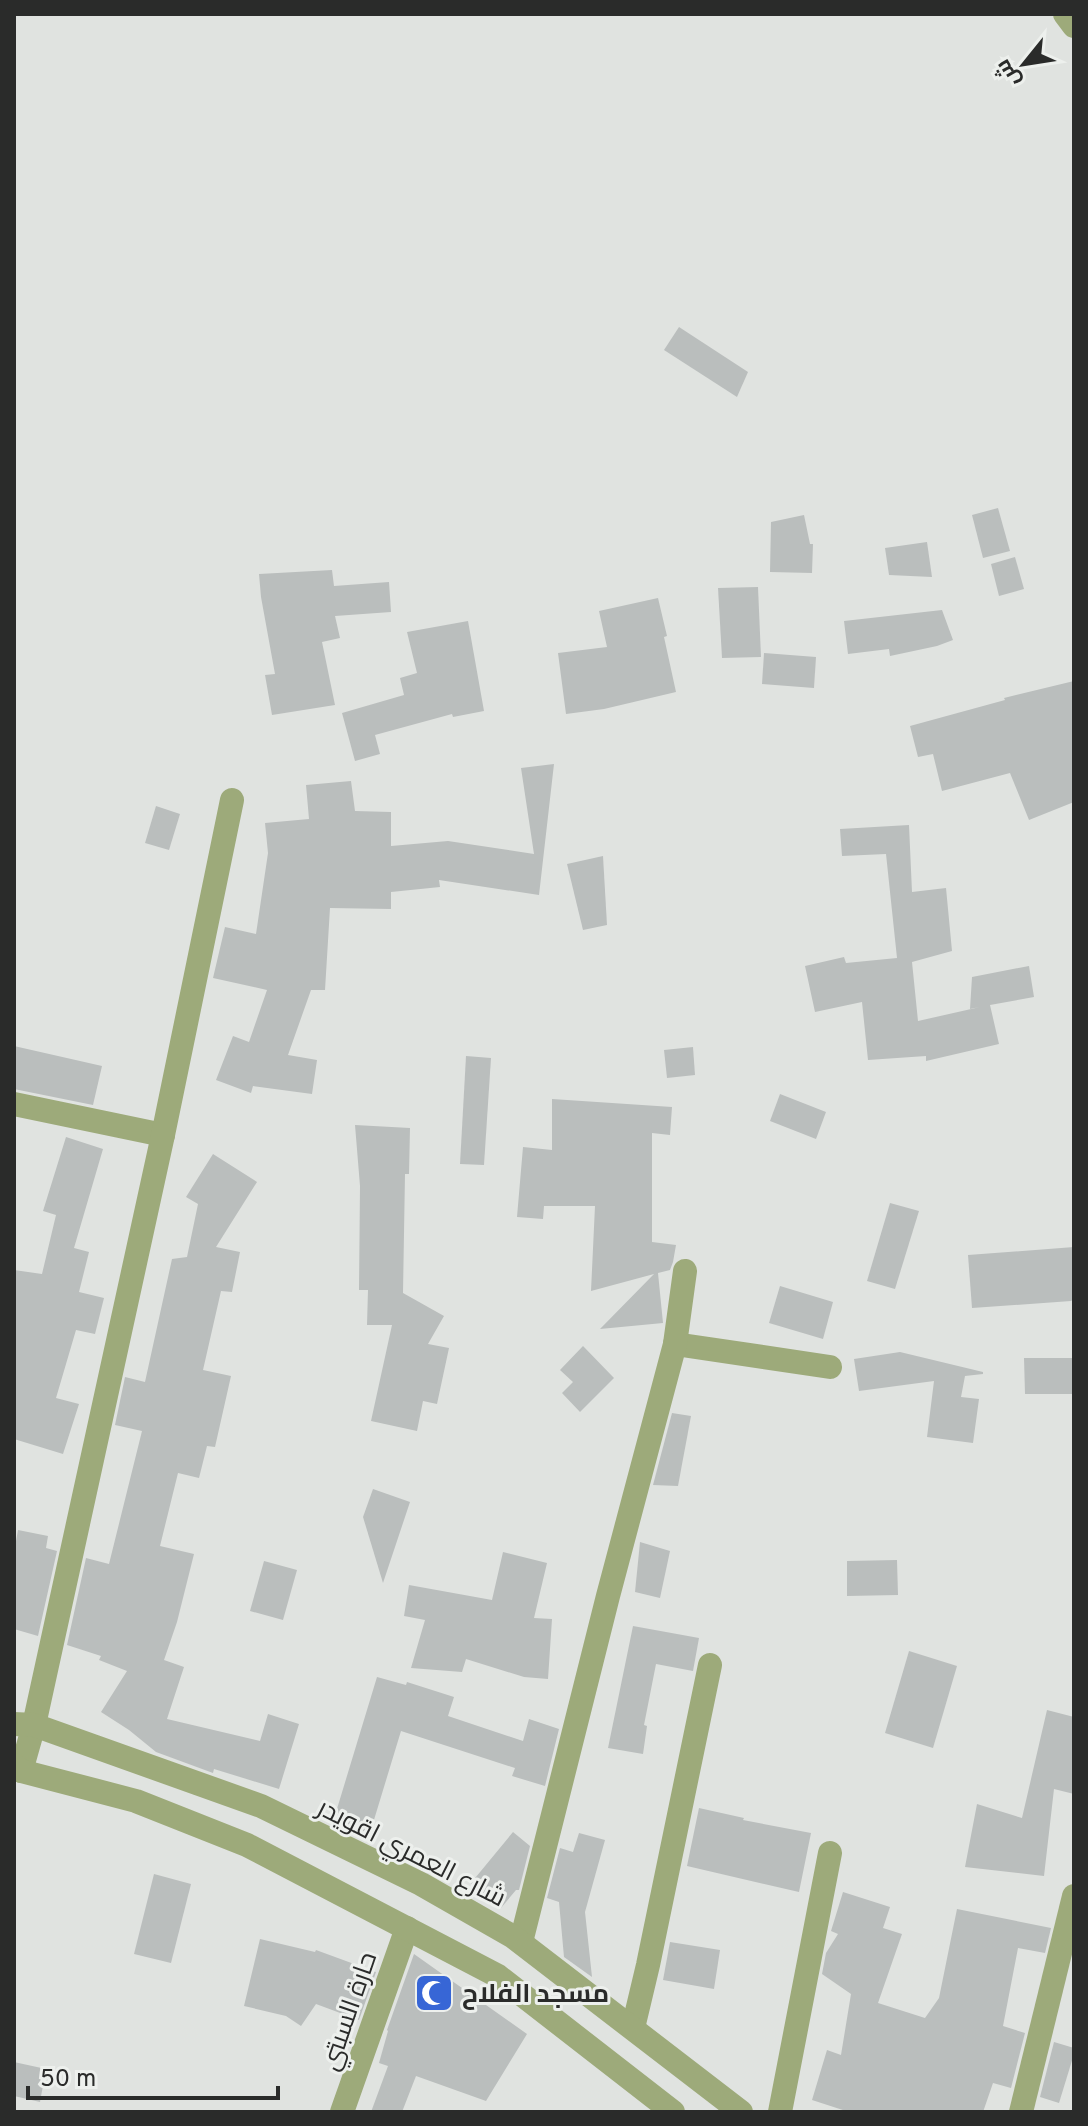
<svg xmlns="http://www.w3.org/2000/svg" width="1088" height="2126" font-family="Overpass,Cairo,sans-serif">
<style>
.building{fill:#babebd}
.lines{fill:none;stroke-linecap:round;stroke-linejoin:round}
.minor{stroke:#9daa7a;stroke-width:24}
.tertiary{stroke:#9daa7a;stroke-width:24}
.labels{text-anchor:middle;stroke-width:6;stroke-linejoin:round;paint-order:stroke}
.street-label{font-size:26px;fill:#2a2b2a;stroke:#edf0ed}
.poi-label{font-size:26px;font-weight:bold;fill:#2a2b2a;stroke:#edf0ed;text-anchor:start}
</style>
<rect width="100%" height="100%" fill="#e0e3e0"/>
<g class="building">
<path d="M 679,327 L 748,372 L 737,397 L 664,350 Z"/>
<path d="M 998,508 L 1010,551 L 983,558 L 972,515 Z"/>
<path d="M 804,515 L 810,544 L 813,544 L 812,573 L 770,572 L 771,522 Z"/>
<path d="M 927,542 L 932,577 L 889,575 L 885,548 Z"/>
<path d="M 1015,557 L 1024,589 L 999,596 L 991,564 Z"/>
<path d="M 332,570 L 334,586 L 389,582 L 391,612 L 335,616 L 340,638 L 322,642 L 335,705 L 272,715 L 265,675 L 275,674 L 261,597 L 259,574 Z"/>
<path d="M 758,587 L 761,657 L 722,658 L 718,588 Z"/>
<path d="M 658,598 L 667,636 L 664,637 L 676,692 L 604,709 L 566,714 L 558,653 L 607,647 L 599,611 Z"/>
<path d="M 942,610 L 953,640 L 937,646 L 890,656 L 889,649 L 848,654 L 844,621 Z"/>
<path d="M 468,621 L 484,711 L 453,717 L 452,714 L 375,735 L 380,754 L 355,761 L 342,713 L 404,695 L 400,678 L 417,673 L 407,632 Z"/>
<path d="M 764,653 L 816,657 L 814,688 L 762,684 Z"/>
<path d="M 1074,681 L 1074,802 L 1029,820 L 1010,773 L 942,791 L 933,754 L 918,757 L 910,726 L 1005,700 L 1004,698 Z"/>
<path d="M 554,764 L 539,895 L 439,880 L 440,887 L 391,892 L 391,909 L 330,908 L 325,990 L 311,990 L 288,1055 L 317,1060 L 312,1094 L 253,1086 L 251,1093 L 216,1080 L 233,1036 L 249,1042 L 267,990 L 213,978 L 225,927 L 256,934 L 268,853 L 265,823 L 309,819 L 306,785 L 351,781 L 355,811 L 391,812 L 391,846 L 448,841 L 534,854 L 521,768 Z"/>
<path d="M 156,806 L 180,814 L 169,850 L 145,843 Z"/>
<path d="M 909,825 L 912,892 L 946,888 L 952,951 L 912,962 L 918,1021 L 980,1007 L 970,1009 L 972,977 L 1029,966 L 1034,997 L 990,1005 L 999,1044 L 926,1061 L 926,1056 L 868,1060 L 862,1002 L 815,1012 L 805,966 L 844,957 L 846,963 L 897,958 L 886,854 L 842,856 L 840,829 Z"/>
<path d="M 603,856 L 607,925 L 583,930 L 567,864 Z"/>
<path d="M 14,1046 L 102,1066 L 93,1105 L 14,1089 Z"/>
<path d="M 693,1047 L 695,1075 L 667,1078 L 664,1050 Z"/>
<path d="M 466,1056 L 491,1058 L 484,1165 L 460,1164 Z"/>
<path d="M 780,1094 L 826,1112 L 816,1139 L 770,1121 Z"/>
<path d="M 552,1099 L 672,1107 L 670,1135 L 652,1133 L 652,1242 L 676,1245 L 673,1262 L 670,1270 L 658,1273 L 663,1323 L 600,1329 L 654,1274 L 591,1291 L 595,1206 L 544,1206 L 543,1219 L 517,1217 L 523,1147 L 552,1150 Z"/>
<path d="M 355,1125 L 410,1128 L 409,1174 L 405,1174 L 403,1293 L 444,1316 L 428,1344 L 449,1348 L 437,1404 L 423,1401 L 417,1431 L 371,1421 L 392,1325 L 367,1325 L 368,1290 L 359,1290 L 360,1186 Z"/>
<path d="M 66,1137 L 103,1149 L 74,1248 L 89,1252 L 79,1292 L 104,1298 L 95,1334 L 76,1330 L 56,1398 L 79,1404 L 63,1454 L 14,1439 L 14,1270 L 42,1274 L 56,1215 L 43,1211 Z"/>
<path d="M 213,1154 L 257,1182 L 216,1247 L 240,1252 L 232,1292 L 221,1291 L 203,1370 L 231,1376 L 215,1447 L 207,1446 L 199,1478 L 178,1473 L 160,1546 L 194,1554 L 177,1622 L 164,1660 L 184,1667 L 167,1719 L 260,1741 L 268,1714 L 299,1724 L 279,1789 L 214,1769 L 213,1773 L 156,1752 L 129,1730 L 101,1712 L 127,1671 L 99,1660 L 101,1656 L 67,1645 L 86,1558 L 109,1564 L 142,1431 L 115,1425 L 125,1377 L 145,1382 L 172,1259 L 187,1257 L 198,1204 L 186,1197 Z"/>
<path d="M 890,1203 L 919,1211 L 895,1289 L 867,1281 Z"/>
<path d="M 1074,1247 L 1074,1299 L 1071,1301 L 972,1308 L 968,1255 Z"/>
<path d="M 780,1286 L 833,1302 L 823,1339 L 769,1323 Z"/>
<path d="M 583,1346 L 614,1378 L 580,1412 L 562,1393 L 573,1382 L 560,1370 Z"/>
<path d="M 900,1352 L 983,1372 L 983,1374 L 965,1376 L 961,1397 L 979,1399 L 973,1443 L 927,1437 L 934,1381 L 859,1391 L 854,1359 Z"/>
<path d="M 1024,1358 L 1072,1358 L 1074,1394 L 1025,1394 Z"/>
<path d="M 672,1413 L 691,1416 L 678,1486 L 653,1485 Z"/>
<path d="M 373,1489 L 410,1502 L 383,1583 L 363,1517 Z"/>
<path d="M 18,1530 L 48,1536 L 46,1548 L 57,1551 L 38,1636 L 14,1629 L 14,1552 Z"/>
<path d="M 640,1542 L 670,1551 L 660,1598 L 635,1592 Z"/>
<path d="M 503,1552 L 547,1563 L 534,1618 L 552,1619 L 548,1679 L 524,1677 L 466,1659 L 462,1672 L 411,1668 L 425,1620 L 404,1616 L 409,1585 L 492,1600 Z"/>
<path d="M 897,1560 L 898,1595 L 847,1596 L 847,1561 Z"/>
<path d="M 264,1561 L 297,1570 L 283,1620 L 250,1611 Z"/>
<path d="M 633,1626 L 699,1638 L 693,1671 L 656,1664 L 644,1725 L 647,1726 L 643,1754 L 608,1748 Z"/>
<path d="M 909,1651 L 957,1666 L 933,1748 L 885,1733 Z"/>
<path d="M 377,1677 L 406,1685 L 407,1682 L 454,1697 L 448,1716 L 523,1741 L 529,1719 L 559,1729 L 545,1786 L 512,1776 L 515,1768 L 401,1731 L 370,1833 L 333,1822 Z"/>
<path d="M 1047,1710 L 1074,1717 L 1074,1794 L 1054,1789 L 1044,1876 L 965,1867 L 977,1804 L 1022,1818 Z"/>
<path d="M 699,1808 L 744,1818 L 743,1820 L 811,1833 L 799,1892 L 687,1866 Z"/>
<path d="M 513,1832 L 530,1846 L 519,1890 L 516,1890 L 501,1908 L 471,1883 Z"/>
<path d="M 579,1833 L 605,1840 L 585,1912 L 592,1977 L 564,1957 L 559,1902 L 547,1898 L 560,1848 L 573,1852 Z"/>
<path d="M 154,1874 L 191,1884 L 171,1963 L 134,1954 Z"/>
<path d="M 843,1892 L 890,1907 L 883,1928 L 902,1934 L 878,2003 L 925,2018 L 939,1998 L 957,1909 L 1051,1928 L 1045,1953 L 1018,1948 L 1003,2026 L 1025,2033 L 1011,2088 L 993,2083 L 983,2112 L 849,2112 L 812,2100 L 827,2050 L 841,2055 L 851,1994 L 822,1974 L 826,1953 L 838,1934 L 831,1931 Z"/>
<path d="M 260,1939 L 315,1952 L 316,1950 L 376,1972 L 359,2020 L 316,2004 L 301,2026 L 286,2016 L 244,2006 Z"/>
<path d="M 670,1942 L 720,1950 L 714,1989 L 663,1980 Z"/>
<path d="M 414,1954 L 527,2034 L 486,2101 L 416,2076 L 402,2112 L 371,2112 L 388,2066 L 379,2063 L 388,2031 L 387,2030 Z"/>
<path d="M 1054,2042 L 1074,2048 L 1074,2054 L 1059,2103 L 1040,2097 Z"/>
<path d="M 14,2062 L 46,2069 L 40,2102 L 14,2096 Z"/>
</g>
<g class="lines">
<g class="minor">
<path d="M 1065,14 L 1074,26"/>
<path d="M 14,1104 L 163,1135"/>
<path d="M 675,1344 L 830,1367"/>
<path d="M 21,1771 L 34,1725 L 163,1135 L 232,800"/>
<path d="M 521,1942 L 608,1596 L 675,1344 L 685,1271"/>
<path d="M 633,2028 L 648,1965 L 710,1665"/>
<path d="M 342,2112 L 407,1928"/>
<path d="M 780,2112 L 830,1853"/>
<path d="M 1021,2112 L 1074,1896"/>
</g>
<g class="tertiary">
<path d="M 14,1724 L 34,1725 L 261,1806 L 421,1884 L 512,1936 L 741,2112"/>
<path d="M 14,1765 L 21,1771 L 136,1801 L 247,1845 L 498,1976 L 673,2112"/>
</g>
</g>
<defs>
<g id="mosque-square" transform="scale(2)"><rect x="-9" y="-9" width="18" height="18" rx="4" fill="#3766d6" stroke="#edf0ed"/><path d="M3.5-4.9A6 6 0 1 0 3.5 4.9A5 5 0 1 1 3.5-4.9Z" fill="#fff"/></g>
</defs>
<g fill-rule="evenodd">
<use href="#mosque-square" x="434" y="1993"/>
</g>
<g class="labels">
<g class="street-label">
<text transform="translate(412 1852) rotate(27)" y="9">شارع العمري اقويدر</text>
<text transform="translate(348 2011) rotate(-71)" y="9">حارة السبتي</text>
</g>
<g class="poi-label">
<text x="462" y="2002">مسجد الفلاح</text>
</g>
</g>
<rect width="1088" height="2126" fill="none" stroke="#2a2b2a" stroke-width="32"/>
<g transform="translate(1024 64) rotate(240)" stroke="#edf0ed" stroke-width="6" paint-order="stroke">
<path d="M0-6L14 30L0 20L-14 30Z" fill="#2a2b2a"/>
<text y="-12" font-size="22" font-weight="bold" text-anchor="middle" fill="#2a2b2a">ش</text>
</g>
<path d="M28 2086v12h250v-12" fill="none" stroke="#2a2b2a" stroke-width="4"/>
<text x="40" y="2086" font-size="24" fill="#2a2b2a" stroke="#edf0ed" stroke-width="6" paint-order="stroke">50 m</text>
</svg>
